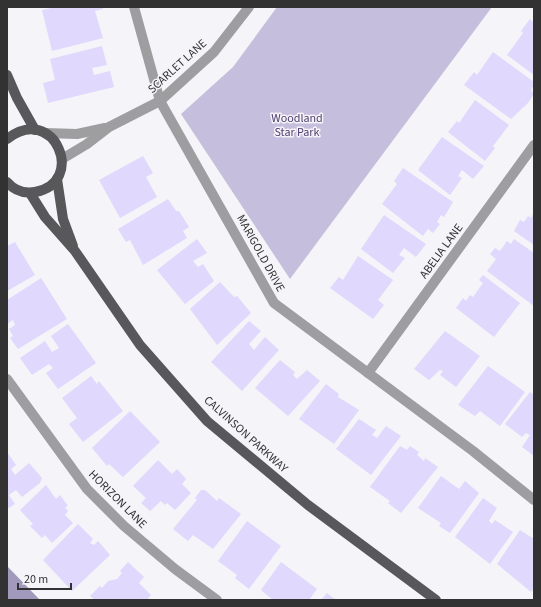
<svg xmlns="http://www.w3.org/2000/svg" width="541" height="607" font-family="'Source Sans 3',sans-serif">
<style>
.green{fill:#c6bedd}
.water{fill:#a29abc}
.building{fill:#e0d8fd}
.lines{fill:none;stroke-linecap:round;stroke-linejoin:round}
.minor{stroke:#9e9ea0;stroke-width:10}
.major{stroke:#58585a;stroke-width:10}
.labels{text-anchor:middle;stroke-width:3;stroke-linejoin:round;paint-order:stroke}
.street-label{font-size:12px;fill:#323233;stroke:#f5f4f8}
.park-label{font-size:12px;fill:#4e3f70;stroke:#f5f4f8}
</style>
<rect width="100%" height="100%" fill="#f5f4f8"/>
<path class="green" d="M 277,7 L 492,7 L 290,279 L 181,114 L 233,67 Z"/>
<path class="water" d="M 7,566 L 40,600 L 7,600 Z"/>
<g class="building">
<path d="M 55,7 L 103,7 L 103,9 L 95,11 L 103,38 L 52,51 L 42,10 Z"/>
<path d="M 530,19 L 534,23 L 534,75 L 507,55 L 523,33 L 521,31 Z"/>
<path d="M 102,46 L 107,65 L 92,68 L 94,75 L 110,71 L 114,87 L 48,103 L 43,83 L 55,80 L 50,59 Z"/>
<path d="M 493,52 L 534,82 L 534,85 L 531,90 L 534,94 L 528,103 L 511,119 L 464,85 L 474,72 L 477,75 Z"/>
<path d="M 475,100 L 509,125 L 493,146 L 495,148 L 485,161 L 448,132 L 457,121 L 459,123 Z"/>
<path d="M 442,137 L 484,166 L 473,179 L 462,170 L 458,176 L 462,178 L 450,195 L 418,170 Z"/>
<path d="M 143,156 L 153,173 L 146,177 L 157,197 L 120,218 L 99,180 Z"/>
<path d="M 403,168 L 453,202 L 444,217 L 441,215 L 437,222 L 440,224 L 433,233 L 428,229 L 423,236 L 382,204 L 397,184 L 394,181 Z"/>
<path d="M 168,199 L 176,211 L 179,211 L 189,227 L 183,231 L 187,238 L 143,265 L 130,240 L 126,242 L 118,229 Z"/>
<path d="M 534,212 L 534,245 L 514,231 L 520,220 L 524,222 L 528,216 L 531,218 Z"/>
<path d="M 384,215 L 426,244 L 416,257 L 404,248 L 399,255 L 405,258 L 393,273 L 361,249 Z"/>
<path d="M 197,239 L 207,253 L 193,261 L 198,267 L 203,264 L 214,281 L 185,304 L 157,270 Z"/>
<path d="M 514,239 L 534,253 L 534,306 L 487,271 L 496,259 L 490,254 L 495,248 L 500,251 L 507,241 L 511,244 Z"/>
<path d="M 15,242 L 35,275 L 7,291 L 7,246 Z"/>
<path d="M 358,256 L 393,280 L 378,300 L 384,305 L 373,319 L 330,288 L 339,277 L 343,280 Z"/>
<path d="M 483,275 L 520,303 L 494,337 L 456,308 L 463,298 L 466,301 L 470,295 L 473,297 L 483,283 L 479,280 Z"/>
<path d="M 41,278 L 67,319 L 18,349 L 10,338 L 13,336 L 9,329 L 15,325 L 13,320 L 7,324 L 7,300 Z"/>
<path d="M 220,282 L 234,297 L 237,296 L 251,313 L 217,345 L 190,309 Z"/>
<path d="M 249,321 L 261,331 L 249,344 L 254,350 L 265,337 L 279,350 L 242,391 L 211,362 Z"/>
<path d="M 68,324 L 96,363 L 58,389 L 46,373 L 53,368 L 49,364 L 32,375 L 20,358 L 45,341 L 52,352 L 59,348 L 51,336 Z"/>
<path d="M 445,331 L 480,356 L 456,387 L 440,375 L 443,371 L 440,370 L 429,380 L 414,369 Z"/>
<path d="M 280,360 L 295,372 L 293,375 L 297,379 L 307,370 L 320,381 L 288,416 L 255,388 Z"/>
<path d="M 488,366 L 525,392 L 500,426 L 480,411 L 475,416 L 458,405 Z"/>
<path d="M 91,376 L 97,384 L 99,381 L 123,411 L 83,442 L 69,424 L 77,418 L 62,398 Z"/>
<path d="M 326,384 L 339,394 L 338,397 L 359,410 L 334,444 L 299,419 Z"/>
<path d="M 530,392 L 534,395 L 534,456 L 522,447 L 530,435 L 526,433 L 522,437 L 505,424 Z"/>
<path d="M 130,411 L 160,442 L 123,477 L 109,464 L 107,466 L 92,448 Z"/>
<path d="M 359,419 L 376,430 L 372,435 L 377,438 L 386,426 L 401,436 L 371,475 L 336,449 Z"/>
<path d="M 400,446 L 407,450 L 410,446 L 419,452 L 417,455 L 424,461 L 425,458 L 438,467 L 401,513 L 388,503 L 390,501 L 370,487 Z"/>
<path d="M 7,452 L 16,465 L 11,469 L 15,475 L 29,463 L 42,478 L 40,483 L 22,497 L 16,490 L 9,495 L 15,504 L 7,509 Z"/>
<path d="M 158,460 L 172,474 L 177,469 L 186,479 L 182,484 L 191,493 L 175,510 L 167,503 L 165,505 L 161,501 L 150,511 L 141,503 L 146,498 L 133,486 Z"/>
<path d="M 441,476 L 459,489 L 465,481 L 479,493 L 450,533 L 439,526 L 441,523 L 418,508 Z"/>
<path d="M 46,485 L 56,499 L 60,495 L 68,506 L 65,507 L 68,511 L 65,515 L 73,523 L 52,543 L 45,535 L 42,538 L 30,526 L 33,524 L 20,510 Z"/>
<path d="M 201,490 L 205,490 L 217,501 L 219,498 L 241,514 L 213,549 L 193,535 L 188,541 L 173,529 L 197,500 L 195,498 Z"/>
<path d="M 483,498 L 497,508 L 489,521 L 492,524 L 495,520 L 513,532 L 490,564 L 455,537 Z"/>
<path d="M 247,521 L 281,546 L 249,589 L 235,578 L 237,575 L 218,561 Z"/>
<path d="M 78,524 L 93,539 L 90,543 L 94,545 L 98,541 L 110,555 L 72,591 L 43,560 Z"/>
<path d="M 520,530 L 534,539 L 534,587 L 531,592 L 497,564 Z"/>
<path d="M 128,562 L 144,577 L 139,583 L 151,595 L 147,600 L 95,600 L 90,596 L 100,586 L 102,588 L 108,581 L 117,579 L 122,573 L 120,571 Z"/>
<path d="M 281,562 L 317,589 L 309,600 L 273,600 L 261,590 Z"/>
<path d="M 327,593 L 336,600 L 321,600 Z"/>
</g>
<g class="lines">
<g class="minor">
<path d="M 134,7 L 160,101 L 274,303 L 473,451 L 534,500"/>
<path d="M 45,133 L 77,134 L 105,128"/>
<path d="M 62,159 L 87,144 L 109,127 L 160,101 L 214,52 L 249,7"/>
<path d="M 368,373 L 534,145"/>
<path d="M 7,379 L 87,489 L 124,526 L 175,569 L 217,600"/>
</g>
<g class="major">
<path d="M 7,75 L 17,98 L 35,130"/>
<path d="M 7,139 C 55,102 87,183 35,192 C 24,194 14,190 7,182"/>
<path d="M 57,179 L 63,219 L 73,246"/>
<path d="M 30,193 L 45,217 L 75,251 L 140,345 L 207,421 L 308,505 L 436,600"/>
</g>
</g>
<g class="labels">
<g class="street-label">
<text transform="translate(177 66) rotate(-42)" y="4">SCARLET LANE</text>
<text transform="translate(441 251) rotate(-54)" y="4">ABELIA LANE</text>
<text transform="translate(261 253) rotate(61)" y="4">MARIGOLD DRIVE</text>
<text transform="translate(246 434) rotate(42)" y="4">CALVINSON PARKWAY</text>
<text transform="translate(118 499) rotate(45)" y="4">HORIZON LANE</text>
</g>
<g class="park-label">
<text x="297" y="122">Woodland<tspan x="297" dy="14">Star Park</tspan></text>
</g>
</g>
<rect width="541" height="607" fill="none" stroke="#323233" stroke-width="16"/>
<path d="M18 583v6h53v-6" fill="none" stroke="#323233" stroke-width="2"/>
<text x="24" y="583" font-size="12" fill="#323233" stroke="#f5f4f8" stroke-width="3" paint-order="stroke">20 m</text>
</svg>
